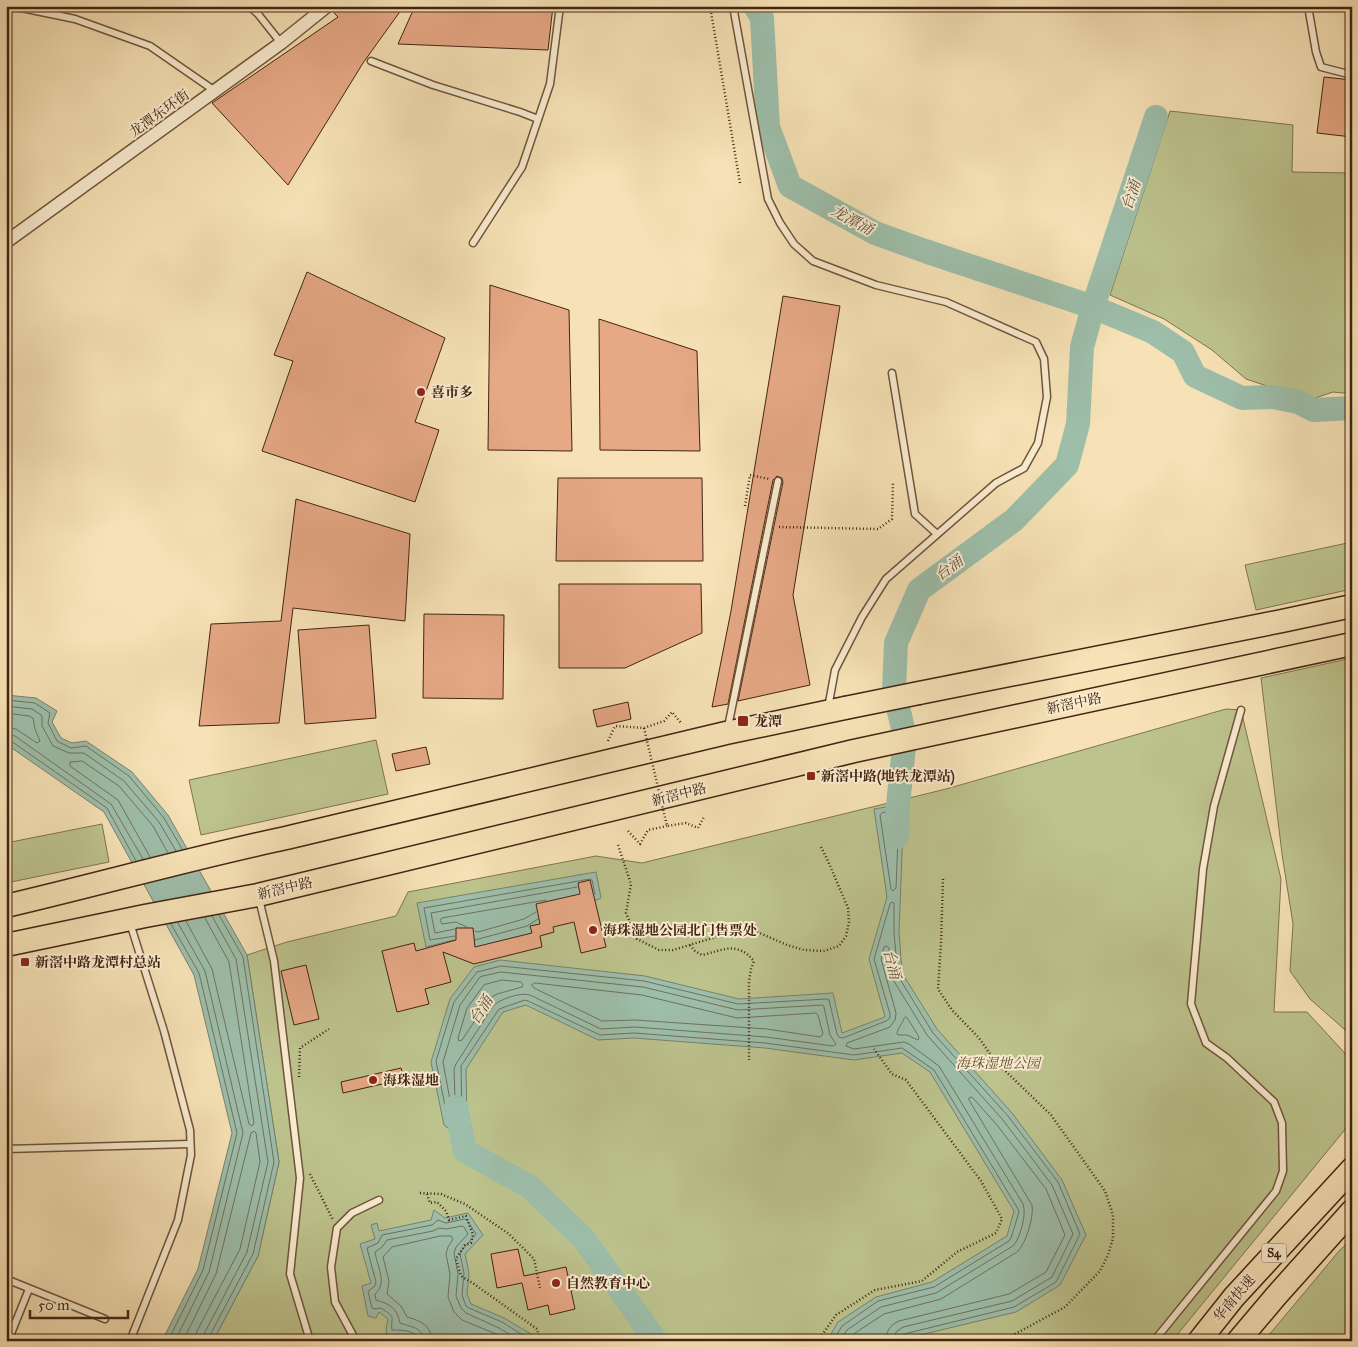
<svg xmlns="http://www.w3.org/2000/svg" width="1358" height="1347" font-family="'IM FELL Great Primer','Noto Serif SC',serif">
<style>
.green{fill:#bdc38d;stroke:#807450}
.water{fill:#9dbeaa;stroke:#79806e}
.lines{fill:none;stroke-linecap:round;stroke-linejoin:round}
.shore{stroke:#70715e;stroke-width:1}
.stream{stroke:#79806e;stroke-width:4}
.river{stroke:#9dbeaa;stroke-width:24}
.building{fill:#e6a885;stroke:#432413}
.lane-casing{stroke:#70543c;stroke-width:9}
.street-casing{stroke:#70543c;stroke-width:15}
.highway-casing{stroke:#432413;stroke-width:25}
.path{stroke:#432413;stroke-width:2.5;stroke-dasharray:1 2.5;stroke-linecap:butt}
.lane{stroke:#f9ecd0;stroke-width:6}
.street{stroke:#f9ecd0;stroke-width:12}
.highway{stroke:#f6e2b6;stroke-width:22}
.highway-bridge-casing{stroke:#432413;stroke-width:25;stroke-linecap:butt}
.path-bridge{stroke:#432413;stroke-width:2.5;stroke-dasharray:1 2.5;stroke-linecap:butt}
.highway-bridge{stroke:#f6e2b6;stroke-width:22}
.poi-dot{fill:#8f2418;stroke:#f9ecd0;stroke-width:2}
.labels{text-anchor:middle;stroke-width:4;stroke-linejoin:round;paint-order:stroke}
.shield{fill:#f9ecd0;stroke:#7a604c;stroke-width:1}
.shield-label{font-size:12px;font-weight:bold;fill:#432413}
.street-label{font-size:14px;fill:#432413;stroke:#f9ecd0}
.poi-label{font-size:14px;font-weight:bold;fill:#432413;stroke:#f9ecd0;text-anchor:start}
.park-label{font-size:14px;font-style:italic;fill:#624c32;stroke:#f9ecd0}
.water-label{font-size:15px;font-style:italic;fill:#5e5240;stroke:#f9ecd0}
</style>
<rect width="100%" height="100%" fill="#f6e2b6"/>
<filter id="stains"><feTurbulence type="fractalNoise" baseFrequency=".004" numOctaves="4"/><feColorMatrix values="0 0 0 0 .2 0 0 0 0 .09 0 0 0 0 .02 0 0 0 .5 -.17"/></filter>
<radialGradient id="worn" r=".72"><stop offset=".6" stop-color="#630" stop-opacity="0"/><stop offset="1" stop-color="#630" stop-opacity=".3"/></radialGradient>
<g class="green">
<path d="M 1170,111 L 1293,125 L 1292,172 L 1352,173 L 1352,394 L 1333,392 L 1309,400 L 1246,379 L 1212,350 L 1164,319 L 1110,295 Z"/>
<path d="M 1352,542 L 1352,589 L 1256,610 L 1245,565 Z"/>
<path d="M 1352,658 L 1352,1036 L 1310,999 L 1290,971 L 1293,924 L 1282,854 L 1261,678 Z"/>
<path d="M 1226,709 L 1241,710 L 1281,879 L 1274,1012 L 1307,1012 L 1352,1061 L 1352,1121 L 1172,1341 L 213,1341 L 258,1256 L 279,1162 L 247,955 L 287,942 L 396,916 L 408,892 L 596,856 L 642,863 L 946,789 Z"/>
<path d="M 376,740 L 388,794 L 201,835 L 189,780 Z"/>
<path d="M 102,824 L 109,862 L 6,883 L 6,843 Z"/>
<path d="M 1352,1239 L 1352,1341 L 1264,1341 L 1339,1251 Z"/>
</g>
<g class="water">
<path d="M 6,695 L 36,698 L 57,711 L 52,722 L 61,738 L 72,743 L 86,741 L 132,772 L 168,815 L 247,955 L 279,1162 L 258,1256 L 213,1341 L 162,1341 L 198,1269 L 232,1133 L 194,975 L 104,812 L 6,744 Z"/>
<path d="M 904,804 L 899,932 L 902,973 L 937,1029 L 1012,1113 L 1062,1180 L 1086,1235 L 1060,1285 L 1016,1312 L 895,1341 L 827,1341 L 838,1322 L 876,1297 L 932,1282 L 1007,1236 L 1014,1211 L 930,1072 L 902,1053 L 854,1060 L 765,1048 L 634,1038 L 598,1040 L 526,1005 L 503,1012 L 466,1069 L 467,1120 L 462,1138 L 444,1125 L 431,1062 L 450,999 L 474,967 L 500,960 L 645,976 L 739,999 L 833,993 L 842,1033 L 885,1017 L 869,959 L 887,897 L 874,809 Z"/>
<path d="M 596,872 L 601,898 L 574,910 L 532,936 L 475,952 L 453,940 L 426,947 L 417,903 Z"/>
<path d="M 434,1210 L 445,1218 L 468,1213 L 483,1235 L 465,1254 L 469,1273 L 467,1294 L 471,1304 L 504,1318 L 536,1337 L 537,1341 L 419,1341 L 407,1337 L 403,1341 L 400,1341 L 399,1334 L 387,1339 L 386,1329 L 388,1319 L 379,1312 L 376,1318 L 368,1316 L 362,1286 L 371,1283 L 360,1244 L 375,1239 L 371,1225 L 377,1223 L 379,1231 L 431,1220 Z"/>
</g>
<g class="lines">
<g class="shore">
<path d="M 6,700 L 35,703 L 50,713 L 48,723 L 57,741 L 71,748 L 86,746 L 129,776 L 164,818 L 182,849"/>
<path d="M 6,706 L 32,709 L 41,715 L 42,717 L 42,726 L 53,746 L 69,753 L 84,753 L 124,781 L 159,822 L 176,851"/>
<path d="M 6,713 L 29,716 L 33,718 L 35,729 L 40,741 L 37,743 L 16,729 L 6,727"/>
<path d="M 6,734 L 15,736 L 111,804 L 143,859"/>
<path d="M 6,740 L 11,741 L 107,808 L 136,861"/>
<path d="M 897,810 L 899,813 L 896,888 L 893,891 L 891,889 L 880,815 L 882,813 Z"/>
<path d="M 150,857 L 118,800 L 70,766 L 70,762 L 82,761 L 119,786 L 153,826 L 168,853"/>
<path d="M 186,921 L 212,969 L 249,1124 L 252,1126 L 254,1123 L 229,962 L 205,918"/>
<path d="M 467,927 L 456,922 L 442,924 L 440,920 L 442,918 L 546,900"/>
<path d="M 455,929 L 435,933 L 431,913 L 577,887"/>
<path d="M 475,931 L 478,932 L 524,919 L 536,912"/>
<path d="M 455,936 L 430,940 L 424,908 L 590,879 L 592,880 L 595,894"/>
<path d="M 475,940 L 527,926 L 538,919"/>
<path d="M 501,972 L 643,987 L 738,1010 L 823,1005 L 824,1007 L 830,1035 L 836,1044 L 833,1046 L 766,1037 L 635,1027 L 601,1029 L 530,995 C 521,992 500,999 493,1006 L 456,1064 L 454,1069 L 455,1099 L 454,1101 L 452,1102 L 450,1100 L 443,1062 L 460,1005 L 480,977 Z"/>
<path d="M 502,980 L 521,982 L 523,985 L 522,987 L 497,994 L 490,998 L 462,1040 L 459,1041 L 458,1038 L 467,1008 L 484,985 Z"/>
<path d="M 535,983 L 642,995 L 737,1018 L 816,1013 L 818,1015 L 823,1034 L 820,1037 L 767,1029 L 635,1020 L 602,1021 L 534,988 L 532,985 Z"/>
<path d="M 906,1017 L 908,1019 L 919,1037 L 918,1040 L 907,1035 L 898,1035 L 897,1034 C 897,1029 902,1024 904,1019 Z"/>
<path d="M 168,1341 L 203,1270 L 237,1133 L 199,973 L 171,924"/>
<path d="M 175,1341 L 209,1272 L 243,1133 L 205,971 L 178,923"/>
<path d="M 183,1341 L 216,1274 L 251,1133 L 254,1131 L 256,1133 L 260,1162 L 240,1249 L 197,1331 L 195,1341"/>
<path d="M 203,1341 L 204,1334 L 247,1252 L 268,1162 L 236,959 L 212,916"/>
<path d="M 209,1341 L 209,1337 L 253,1254 L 274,1162 L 243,957 L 219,915"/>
<path d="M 418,1341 L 417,1336 C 411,1330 400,1330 392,1330 C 390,1316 398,1319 381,1308 L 374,1309 L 372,1308 L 368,1291 L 374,1287 L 376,1282 L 367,1248 L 378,1243 L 382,1235 L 432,1225 L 438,1220 L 446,1223 L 465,1219 L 467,1220 L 476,1234 L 461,1251 L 460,1254 L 464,1273 L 462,1295 L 466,1306 L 469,1308 L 502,1322 L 532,1341"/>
<path d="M 424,1341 C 423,1327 411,1327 400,1323 C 397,1308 390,1304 376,1300 L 375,1294 C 388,1282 377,1267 375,1252 L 382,1247 L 387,1240 L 433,1231 L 439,1228 L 446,1229 L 462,1226 L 464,1227 L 468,1234 L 456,1247 L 454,1253 L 458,1274 L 456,1296 L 461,1308 L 466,1313 L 499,1328 L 521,1341"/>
<path d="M 432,1341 C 431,1325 421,1321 407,1317 L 401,1306 L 387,1294 L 389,1281 L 383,1257 L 392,1247 L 440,1236 L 451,1236 L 453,1239 L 448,1247 L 446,1254 L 450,1274 L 448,1297 L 454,1312 L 462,1320 L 496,1334 L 506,1341"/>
<path d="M 833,1341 L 842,1326 L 878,1301 L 934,1287 L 1009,1241 L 1011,1238 L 1019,1212 L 1018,1209 L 934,1070 L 902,1048 L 854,1055 L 765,1043 L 634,1033 L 600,1035 L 528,1001 L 525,1000 L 499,1009 L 461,1066 L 462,1119 L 460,1127 L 457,1128 L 448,1121 L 436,1061 L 454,1002 L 477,972 L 501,966 L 644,981 L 738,1004 L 827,999 L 829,1000 L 837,1034 L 839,1037 L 843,1038 L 886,1021 L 890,1018 L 890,1014 L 874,959 L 890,904 L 892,902 L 894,903 L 894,933 L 898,976 L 933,1033 L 1008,1116 L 1058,1182 L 1080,1234 L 1056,1282 L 1014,1307 L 904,1334 L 901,1336 L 900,1341"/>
<path d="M 840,1341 L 847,1330 L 881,1307 L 936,1293 L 1013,1246 C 1020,1239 1027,1214 1023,1204 L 939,1066 L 909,1044 L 904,1042 L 854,1049 L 846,1046 L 847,1043 L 890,1027 L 895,1020 L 896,1013 L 881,959 L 884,947 L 886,946 L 889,948 L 892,978 L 927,1035 L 1003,1120 L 1052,1185 L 1073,1234 L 1052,1277 L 1012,1301 L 903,1327 L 896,1332 L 894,1341"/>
<path d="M 849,1341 L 852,1335 L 884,1314 L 941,1299 L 1017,1252 C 1026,1244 1034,1217 1032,1205 L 969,1100 L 969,1098 L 972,1097 L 997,1125 L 1046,1189 L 1065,1235 L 1046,1272 L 1009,1294 L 899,1321 C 890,1325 886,1331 886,1341"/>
</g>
<path class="stream" d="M 549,1341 L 562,1341"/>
<g class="river">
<path d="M 755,6 L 762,18 L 768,127 L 790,186 L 875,233 L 925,251 L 1093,307 L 1153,332 L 1183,352 L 1195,376 L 1242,398 L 1273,397 L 1298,402 L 1314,410 L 1352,408"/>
<path d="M 897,837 L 898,805 L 905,737 L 894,690 L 896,643 L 919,590 L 1014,520 L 1067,465 L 1078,424 L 1082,347 L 1093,307 L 1156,117"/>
<path d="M 456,1107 L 465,1151 L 530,1187 L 584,1239 L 656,1341"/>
</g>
</g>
<g class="building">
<path d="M 343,6 L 404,6 L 363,63 L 288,185 L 212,103 L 338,17 L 334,13 Z"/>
<path d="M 415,6 L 553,6 L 548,50 L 398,44 Z"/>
<path d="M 1324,77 L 1352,80 L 1352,137 L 1317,133 Z"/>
<path d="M 307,272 L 445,338 L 415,422 L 439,430 L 415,502 L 262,451 L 293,361 L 274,355 Z"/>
<path d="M 490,285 L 569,310 L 572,451 L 488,450 Z"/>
<path d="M 783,296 L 840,306 L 793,595 L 810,685 L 738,701 L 783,482 L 782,478 L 777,476 L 773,480 L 728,704 L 712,707 L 731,611 Z"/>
<path d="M 599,319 L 697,351 L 700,451 L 600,450 Z"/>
<path d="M 558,478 L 702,478 L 703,561 L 556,561 Z"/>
<path d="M 296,499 L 410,534 L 405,621 L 293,608 L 279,723 L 199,726 L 211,624 L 281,621 Z"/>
<path d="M 559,584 L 701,584 L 702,633 L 625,668 L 559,668 Z"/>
<path d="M 424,614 L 504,615 L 503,699 L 423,698 Z"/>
<path d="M 369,625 L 376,718 L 305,724 L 298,630 Z"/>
<path d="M 628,702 L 631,719 L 597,727 L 593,710 Z"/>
<path d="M 426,747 L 430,764 L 396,771 L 392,754 Z"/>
<path d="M 590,880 L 606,947 L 581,953 L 574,922 L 553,927 L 554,932 L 540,936 L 542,947 L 474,964 L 443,952 L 451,982 L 425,989 L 429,1004 L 397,1012 L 382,951 L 414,943 L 416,951 L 456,940 L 456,928 L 473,928 L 475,947 L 532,933 L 530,926 L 540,924 L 536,904 L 580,894 L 578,883 Z"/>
<path d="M 306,965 L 319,1019 L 294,1025 L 281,971 Z"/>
<path d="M 401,1068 L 404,1079 L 343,1093 L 341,1082 Z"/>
<path d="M 518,1249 L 524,1276 L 566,1267 L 575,1309 L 550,1315 L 548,1305 L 528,1310 L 522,1283 L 497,1288 L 491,1254 Z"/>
</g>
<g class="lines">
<g class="lane-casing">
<g id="lane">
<path d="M 12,6 L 75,19 L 150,46 L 215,91"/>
<path d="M 249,6 L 258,14 L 281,43"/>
<path d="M 733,6 L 768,199 L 780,223 L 794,244 L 813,261 L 876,285 L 946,302 L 1036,342 L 1044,359 L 1047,397 L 1038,443 L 1024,468 L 996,483 L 886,579 L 862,617 L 835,670 L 828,708"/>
<path d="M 1308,6 L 1316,52 L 1321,67 L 1352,75"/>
<path d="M 371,61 L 433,85 L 520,112 L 538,119"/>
<path d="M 473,243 L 522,167 L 550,84 L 560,6"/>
<path d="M 892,373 L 915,514 L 937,534"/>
<path d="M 728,727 L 778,481"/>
<path d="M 259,899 L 274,961 L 300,1178 L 290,1274 L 310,1341"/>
<path d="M 6,1149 L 190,1144"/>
<path d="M 6,1279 L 105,1319"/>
<path d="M 8,1341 L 29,1289"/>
<path d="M 130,1341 L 178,1220 L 191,1155 L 190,1130 L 164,1031 L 130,923"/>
<path d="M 356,1341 L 335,1302 L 331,1267 L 337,1228 L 352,1213 L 379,1200"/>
<path d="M 1154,1341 L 1276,1191 L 1283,1171 L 1282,1123 L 1274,1102 L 1227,1058 L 1206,1043 L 1191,1004 L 1203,869 L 1214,806 L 1241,710"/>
</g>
</g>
<g class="street-casing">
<path id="street" d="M 6,242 L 281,43 L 327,6"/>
</g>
<g class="highway-casing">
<g id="highway">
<path d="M 919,693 L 1282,621 L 1352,606"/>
<path d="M 6,906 C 100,884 192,858 286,838 L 726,733 L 845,708"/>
<path d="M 6,945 L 145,916 L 258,895 L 854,751 L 1352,644"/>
<path d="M 1199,1341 L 1234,1297 L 1352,1169"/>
<path d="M 1238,1341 L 1276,1296 L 1352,1211"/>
</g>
</g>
<g class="path">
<path d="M 710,6 L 740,183"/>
<path d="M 745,506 L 750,475 L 769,479"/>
<path d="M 779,527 L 878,529 L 892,519 L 893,482"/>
<path d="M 628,831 L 640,844 L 648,830 L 667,826"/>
<path d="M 618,845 L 631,884 L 626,913 L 637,939 L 659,950 L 673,950 L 716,937 L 755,931 L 787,945 L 804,950 L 824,951 L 839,946 L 846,936 L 849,922 L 848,908 L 828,861 L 820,845"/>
<path d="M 943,879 L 941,943 L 938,989 L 952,1010 L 979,1038 L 995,1061 L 1051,1115 L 1105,1191 L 1113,1215 L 1113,1238 L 1108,1255 L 1100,1271 L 1065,1307 L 1002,1341"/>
<path d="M 690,945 L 695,951 L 702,955 C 724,950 737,941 754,961 L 751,969 L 749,982 L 749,1060"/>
<path d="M 299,1077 L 300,1048 L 329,1029"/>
<path d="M 310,1174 L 333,1220"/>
<path d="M 420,1193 L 441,1194 L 465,1204 L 509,1234 L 534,1259 L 540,1288"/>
<path d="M 427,1194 L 430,1203 L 437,1202 L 446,1211 L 449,1220 L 466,1216 L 473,1235 L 471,1243 L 465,1245 L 456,1259 L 461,1276 L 474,1284 L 537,1329 L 540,1341"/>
<path d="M 818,1341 L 836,1315 L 875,1290 L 922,1281 L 957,1252 L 996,1233 L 1002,1219 L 981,1181 L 906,1080 L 892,1074 L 874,1049"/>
</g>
<use href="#lane" class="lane"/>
<use href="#street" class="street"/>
<use href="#highway" class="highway"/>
<g class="highway-bridge-casing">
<path id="highway-bridge" d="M 845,708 L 919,693"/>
</g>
<g class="path-bridge">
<path d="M 644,728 L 667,826 L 686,823 L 698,828 L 704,817"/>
<path d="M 608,741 L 615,726 L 644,728 L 664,721 L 672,712 L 681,723"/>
</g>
<use href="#highway-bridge" class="highway-bridge"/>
</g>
<g class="poi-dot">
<circle cx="421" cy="392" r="5"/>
<rect x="737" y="715" width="12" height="12" rx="2.5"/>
<rect x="806" y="771" width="10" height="10" rx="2.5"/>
<circle cx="593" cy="930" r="5"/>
<rect x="20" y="957" width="10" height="10" rx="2.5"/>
<circle cx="373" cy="1080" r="5"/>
<circle cx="556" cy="1283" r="5"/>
</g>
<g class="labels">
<rect class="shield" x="1261.5" y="1243.5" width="25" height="19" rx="4"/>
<g class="shield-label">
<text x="1274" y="1257">S4</text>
</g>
<g class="street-label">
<text transform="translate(159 113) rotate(-36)" y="5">龙潭东环街</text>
<text transform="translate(1074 703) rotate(-12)" y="5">新滘中路</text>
<text transform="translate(679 794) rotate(-14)" y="5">新滘中路</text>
<text transform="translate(285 888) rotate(-13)" y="5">新滘中路</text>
<text transform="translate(1234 1298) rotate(-50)" y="5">华南快速</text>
</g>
<g class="poi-label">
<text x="431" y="397">喜市多</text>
<text x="754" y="726">龙潭</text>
<text x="821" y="781">新滘中路(地铁龙潭站)</text>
<text x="603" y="935">海珠湿地公园北门售票处</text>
<text x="35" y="967">新滘中路龙潭村总站</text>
<text x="383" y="1085">海珠湿地</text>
<text x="566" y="1288">自然教育中心</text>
</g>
<g class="park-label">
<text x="998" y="1068">海珠湿地公园</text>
</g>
<g class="water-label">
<text transform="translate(1131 195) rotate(-72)" y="5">台涌</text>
<text transform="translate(852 220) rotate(28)" y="5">龙潭涌</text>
<text transform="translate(949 568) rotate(-37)" y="5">台涌</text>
<text transform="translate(892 964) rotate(76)" y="5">台涌</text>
<text transform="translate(481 1010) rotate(-58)" y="5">台涌</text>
</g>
</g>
<rect width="1358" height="1347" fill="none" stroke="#f6e2b6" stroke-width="25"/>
<rect x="8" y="8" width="1343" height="1332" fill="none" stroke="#432413" stroke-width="2.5"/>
<rect x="12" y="12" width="1333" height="1322" fill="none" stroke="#432413"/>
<path d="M30 1310v8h98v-8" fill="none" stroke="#432413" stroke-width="2.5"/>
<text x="38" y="1310" font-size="15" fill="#432413" stroke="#f9ecd0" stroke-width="4" paint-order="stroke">50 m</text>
<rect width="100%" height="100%" filter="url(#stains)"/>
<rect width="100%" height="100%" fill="url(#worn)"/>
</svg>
